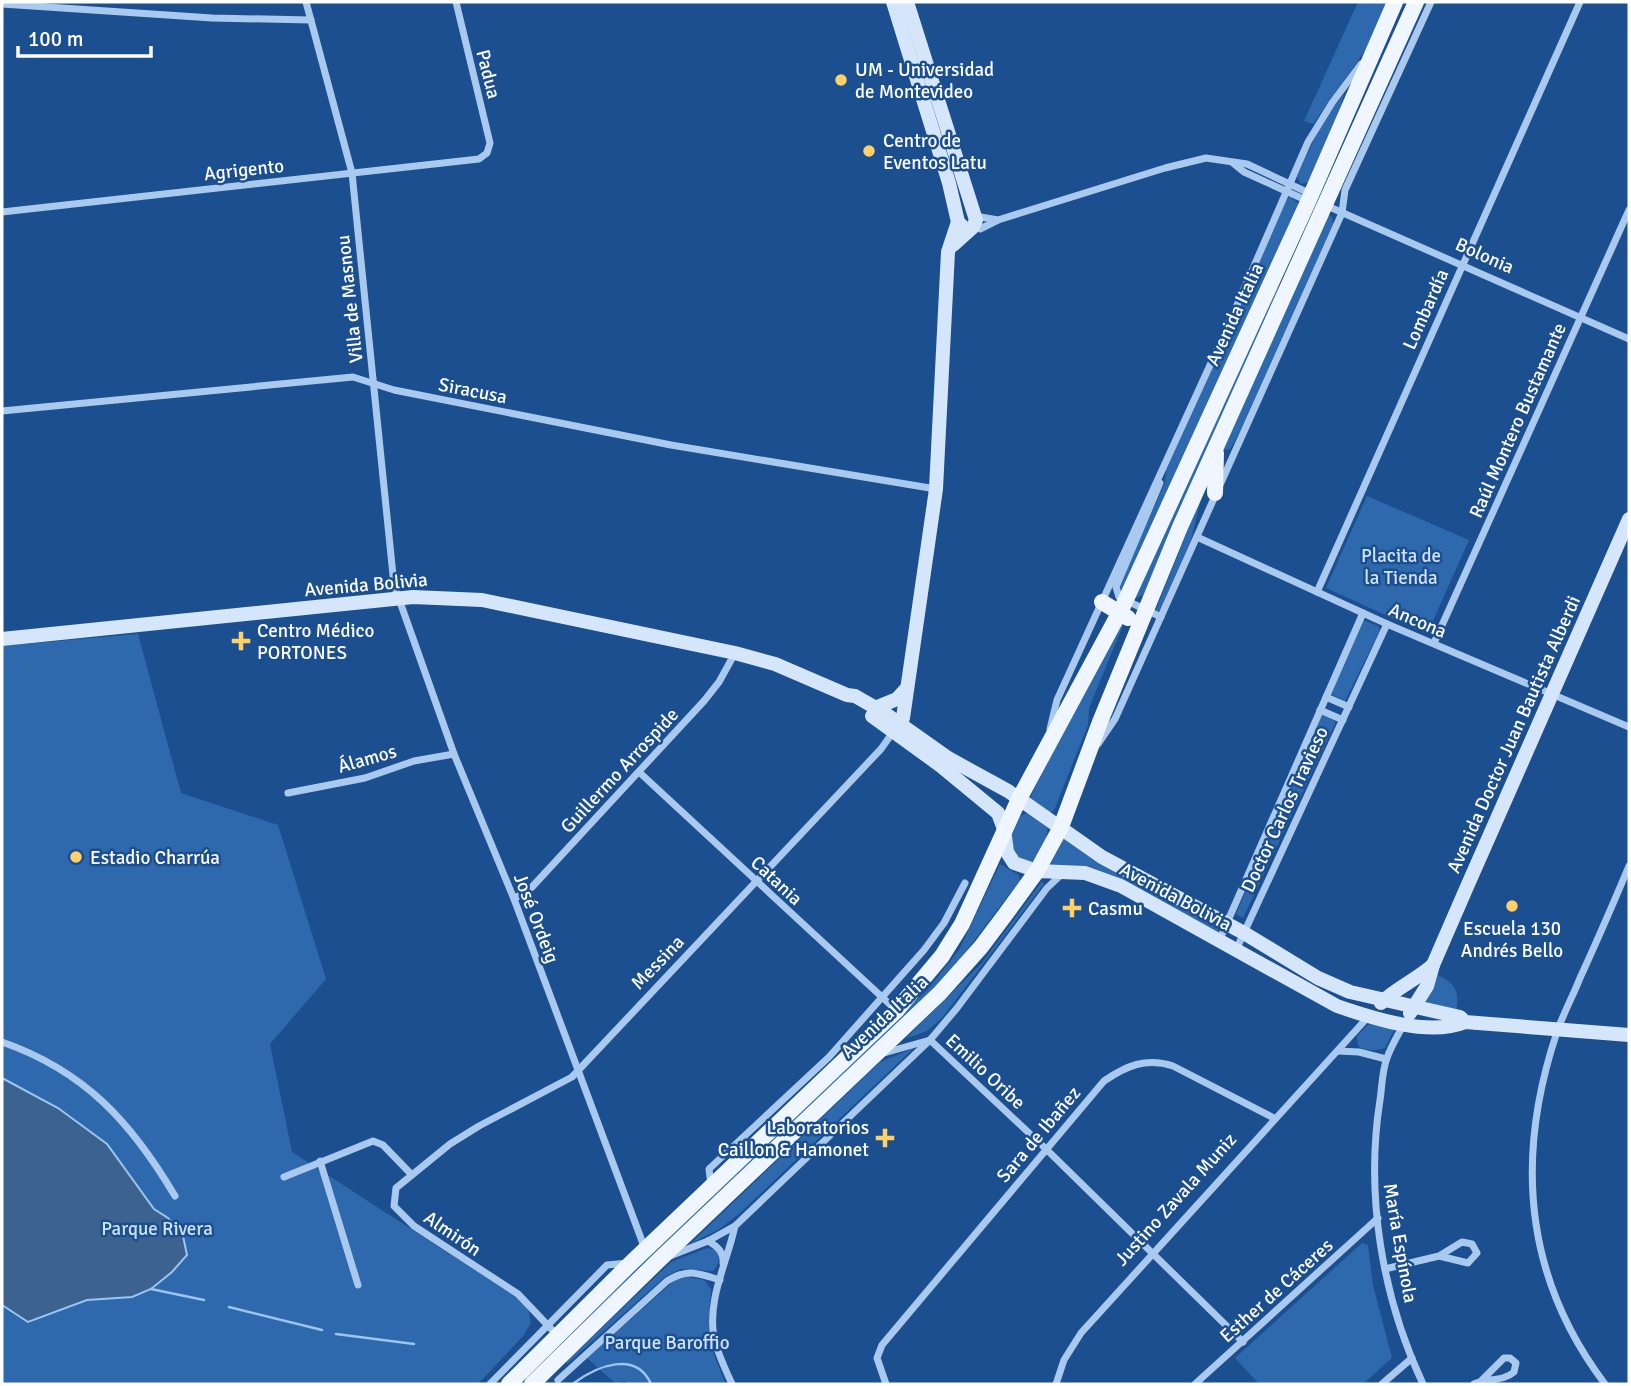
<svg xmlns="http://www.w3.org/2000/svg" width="1631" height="1386" font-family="Signika,sans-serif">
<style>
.green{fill:#2e69ad}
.water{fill:#3c6290;stroke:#9cc4f0;stroke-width:2}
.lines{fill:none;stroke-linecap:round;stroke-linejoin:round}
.stream{stroke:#9cc4f0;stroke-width:2.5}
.street{stroke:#a9c9ee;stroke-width:7}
.secondary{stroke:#d6e6fa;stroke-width:14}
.primary{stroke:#f0f6ff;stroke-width:16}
.poi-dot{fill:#ffd166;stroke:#1b4f8f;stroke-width:2.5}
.labels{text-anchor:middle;stroke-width:5;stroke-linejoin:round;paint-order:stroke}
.poi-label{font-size:19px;fill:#fff;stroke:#1b4f8f;text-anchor:start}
.street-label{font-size:19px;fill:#fff;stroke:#1b4f8f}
.park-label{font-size:19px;fill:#cfe3fa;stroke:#1b4f8f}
</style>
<rect width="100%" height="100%" fill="#1b4f8f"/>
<g class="green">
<path d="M 1358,2 L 1392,2 L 1379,31 L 1313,124 L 1304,121 Z"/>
<path d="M 1344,94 L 1338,117 L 1309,182 L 1301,184 L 1297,177 L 1322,122 Z"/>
<path d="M 1290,197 L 1300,205 L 1124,594 L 1117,589 L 1165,483 L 1166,470 L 1287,199 Z"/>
<path d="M 1327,214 L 1332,217 L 1333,224 L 1240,431 L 1230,449 L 1223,450 Z"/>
<path d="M 1280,279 L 1276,299 L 1143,595 L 1134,599 Z"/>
<path d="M 1203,491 L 1191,540 L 1160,610 L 1155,612 Z"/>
<path d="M 1367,496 L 1469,540 L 1427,634 L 1326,588 Z"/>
<path d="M 1363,620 L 1378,626 L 1380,630 L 1345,701 L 1330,694 Z"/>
<path d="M 1120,623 L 1124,623 L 1089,708 L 1088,725 L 1055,808 L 1052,812 L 1048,812 L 1030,798 L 1065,726 Z"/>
<path d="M 138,634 L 181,793 L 278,825 L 326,979 L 270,1044 L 292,1152 L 521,1300 L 528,1308 L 531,1323 L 524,1335 L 478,1384 L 2,1384 L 2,646 Z"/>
<path d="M 1322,715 L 1335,721 L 1335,724 L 1243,918 L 1236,914 L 1319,718 Z"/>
<path d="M 1027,813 L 1047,827 C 1050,838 1038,858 1029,864 L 1019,861 L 1009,840 L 1020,816 Z"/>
<path d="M 1064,838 L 1107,867 L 1218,927 L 1218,932 L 1120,882 L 1050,865 Z"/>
<path d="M 1000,864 L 1019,875 L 1020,880 L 964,954 L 930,992 L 549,1358 L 545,1357 L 927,990 L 959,950 Z"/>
<path d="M 1042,881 L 1044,884 L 942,1018 L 927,1031 L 905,1039 L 981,964 Z"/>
<path d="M 1435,974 C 1455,982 1460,991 1456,1011 L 1426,1002 L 1425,998 Z"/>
<path d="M 1369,1024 L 1395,1028 L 1385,1048 C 1378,1051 1364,1051 1358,1046 L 1357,1036 Z"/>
<path d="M 914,1048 L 740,1213 L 718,1230 L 690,1244 L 880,1062 Z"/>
<path d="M 1362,1243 L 1368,1245 L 1373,1285 L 1392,1358 L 1363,1384 L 1259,1384 L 1235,1358 Z"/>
<path d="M 707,1248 L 716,1250 C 721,1258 719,1264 713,1271 L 681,1269 L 666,1276 L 567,1364 L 566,1362 L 671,1262 Z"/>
<path d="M 687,1277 L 704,1280 L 711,1289 C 707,1333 708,1343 726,1384 L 627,1384 L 625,1381 L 616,1384 L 587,1358 L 675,1280 Z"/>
</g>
<path class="water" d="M 2,1078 L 58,1108 L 107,1144 L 154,1209 L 168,1218 L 183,1236 L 187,1255 L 172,1272 L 151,1289 L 132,1297 L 87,1300 L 28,1322 L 2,1305 Z"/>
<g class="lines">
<g class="stream">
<path d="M 151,1289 L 204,1300"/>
<path d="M 229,1307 L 322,1330"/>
<path d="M 336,1334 L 414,1344"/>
<path d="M 574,1383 C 597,1366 636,1350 651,1384"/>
</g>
<g class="street">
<path d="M 306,2 L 352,173 L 394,585 L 454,754 L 514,899 L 645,1249"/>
<path d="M 2,4 L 212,18 L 311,20"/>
<path d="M 1233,163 L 1244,172 L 1310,202"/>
<path d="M 1325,205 L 1629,339"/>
<path d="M 2,212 L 479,159 L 487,153 L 490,143 L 456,2"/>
<path d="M 975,216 L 998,220"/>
<path d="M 973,227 L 980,229 L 998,220 L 1165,168 L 1206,158 L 1247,164 L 1311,194"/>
<path d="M 2,411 L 353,377 L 394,390 L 671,445 L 936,489"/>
<path d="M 1160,483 L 1116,587 L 1119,597 L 1161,617"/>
<path d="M 1197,537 L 1387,624 L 1629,727"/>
<path d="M 1317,592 L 1580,2"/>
<path d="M 1434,643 L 1629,210"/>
<path d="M 1326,697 L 1349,707"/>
<path d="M 1320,710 L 1343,720"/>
<path d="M 1050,729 L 1057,700 L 1227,328 L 1308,142 L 1332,103 L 1361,64"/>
<path d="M 1098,744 L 1115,719 L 1342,213 L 1345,190 L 1431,2"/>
<path d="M 639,772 L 896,1010"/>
<path d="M 288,793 L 365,778 L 414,761 L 454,754"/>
<path d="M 514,899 L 532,887 L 704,701 L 719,682 L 735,653"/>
<path d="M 1219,941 L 1363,613"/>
<path d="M 1236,950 L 1387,624"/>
<path d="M 1404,1024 C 1398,1035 1391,1046 1387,1058 C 1382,1071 1382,1087 1380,1100 C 1365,1195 1382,1297 1423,1384"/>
<path d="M 2,1042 C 85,1071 131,1122 175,1196"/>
<path d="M 1338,1051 L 1359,1052 L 1386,1059"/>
<path d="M 884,1053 L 930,1040 L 1046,1149 L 1243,1342"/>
<path d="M 320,1161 L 358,1285"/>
<path d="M 284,1177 L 373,1141 L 383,1145 L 411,1174"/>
<path d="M 711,1185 L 709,1169 L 829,1057 L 924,950 L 944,923 L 965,883"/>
<path d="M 708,1241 C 717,1246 724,1252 723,1263"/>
<path d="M 670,1256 L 708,1241 L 735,1226 L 930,1040 L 957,1008 L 1047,888 L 1063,873"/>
<path d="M 1385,1269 L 1439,1256 L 1462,1242 L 1472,1244 L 1477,1253 L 1468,1263 L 1439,1256"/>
<path d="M 557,1335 L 518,1294 L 414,1226 L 394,1206 L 396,1188 L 450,1144 L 479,1126 L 572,1077 L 881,749 L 893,732"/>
<path d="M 558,1380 L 667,1281 C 688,1268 697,1273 720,1280"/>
<path d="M 490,1384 L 607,1265 L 628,1263"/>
<path d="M 732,1384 C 725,1369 718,1354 714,1338 C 707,1299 727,1263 735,1226"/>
<path d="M 886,1384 L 877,1358 L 882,1345 L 1104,1081 C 1126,1066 1146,1057 1173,1066 L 1274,1118"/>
<path d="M 1056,1384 L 1064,1360 L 1081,1333 L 1368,1017"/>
<path d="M 1195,1384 L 1378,1218"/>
<path d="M 1382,1384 L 1412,1358"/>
<path d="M 1474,1384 C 1486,1378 1503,1382 1514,1372 L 1516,1363 L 1510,1358 L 1504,1358 L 1481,1381"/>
<path d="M 1605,1384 C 1524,1277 1515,1157 1557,1032 C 1563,1014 1573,996 1580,978 C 1597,941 1613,904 1629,866"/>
</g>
<g class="secondary">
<path d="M 893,2 L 949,183 L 958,222 L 963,227"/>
<path d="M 907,2 L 976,220 L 973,227 L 953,245"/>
<path d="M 2,639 L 413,597 L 482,600 L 735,653 L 775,664 L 847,695 L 855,696 L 883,712 L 948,758 L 1008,791 L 1102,857 L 1244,933 L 1318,978 L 1350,992 L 1460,1017 L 1465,1022 L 1629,1035"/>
<path d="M 875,708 L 897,699 L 907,688"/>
<path d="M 872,716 L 941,766 L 998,813 L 1004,829 L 1007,852 L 1014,863 L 1037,871 L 1085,873 L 1121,886 L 1337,1006 C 1372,1018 1429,1037 1465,1022"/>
<path d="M 896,728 L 903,718 L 936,489 L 948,252 L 958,222"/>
<path d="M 1381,1003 C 1396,988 1416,980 1433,965"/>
<path d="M 1410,1013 L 1427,986 L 1433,965 L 1466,889 L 1629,519"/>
</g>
<g class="primary">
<path d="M 1215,493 L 1216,453"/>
<path d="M 1102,602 L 1128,618"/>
<path d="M 509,1384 L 631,1263 L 896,1011 L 942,956 L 962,924 L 1019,799 L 1123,606 L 1308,202 L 1395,2"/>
<path d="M 532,1384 L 659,1260 L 940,993 L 981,947 L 1005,915 L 1037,871 L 1061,827 L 1100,722 L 1180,527 L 1416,2"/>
</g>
</g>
<g class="poi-dot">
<circle cx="841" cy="80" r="7"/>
<circle cx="869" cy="151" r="7"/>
<path d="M237.5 630.5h7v7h7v7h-7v7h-7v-7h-7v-7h7z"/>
<circle cx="76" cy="857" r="7"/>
<circle cx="1512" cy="906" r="7"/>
<path d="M1068.5 897.5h7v7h7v7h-7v7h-7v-7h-7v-7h7z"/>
<path d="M881.5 1127.5h7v7h7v7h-7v7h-7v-7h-7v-7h7z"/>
</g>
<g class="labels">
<g class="poi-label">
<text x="855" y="76">UM - Universidad<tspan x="855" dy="22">de Montevideo</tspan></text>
<text x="883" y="147">Centro de<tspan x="883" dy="22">Eventos Latu</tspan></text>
<text x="257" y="637">Centro Médico<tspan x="257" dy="22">PORTONES</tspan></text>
<text x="90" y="864">Estadio Charrúa</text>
<text x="1088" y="915">Casmu</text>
<text x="1512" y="935" text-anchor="middle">Escuela 130<tspan x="1512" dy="22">Andrés Bello</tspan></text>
<text x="869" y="1134" text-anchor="end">Laboratorios<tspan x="869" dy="22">Caillon &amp; Hamonet</tspan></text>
</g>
<g class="street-label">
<text transform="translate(489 74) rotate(76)" y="7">Padua</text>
<text transform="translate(244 169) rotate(-6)" y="7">Agrigento</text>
<text transform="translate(1485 255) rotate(24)" y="7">Bolonia</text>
<text transform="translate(349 299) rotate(-96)" y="7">Villa de Masnou</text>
<text transform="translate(1425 309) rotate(-66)" y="7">Lombardía</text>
<text transform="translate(1234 314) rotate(-65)" y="7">Avenida Italia</text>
<text transform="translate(473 390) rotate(11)" y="7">Siracusa</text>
<text transform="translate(1517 420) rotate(-66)" y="7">Raúl Montero Bustamante</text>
<text transform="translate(366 584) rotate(-5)" y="7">Avenida Bolivia</text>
<text transform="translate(1418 620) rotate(23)" y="7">Ancona</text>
<text transform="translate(1513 734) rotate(-66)" y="7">Avenida Doctor Juan Bautista Alberdi</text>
<text transform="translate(367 758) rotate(-16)" y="7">Álamos</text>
<text transform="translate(619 770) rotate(-47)" y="7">Guillermo Arrospide</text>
<text transform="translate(1284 809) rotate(-65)" y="7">Doctor Carlos Travieso</text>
<text transform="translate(777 880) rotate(43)" y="7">Catania</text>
<text transform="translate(1176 896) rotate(28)" y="7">Avenida Bolivia</text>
<text transform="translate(537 918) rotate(69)" y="7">José Ordeig</text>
<text transform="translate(657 962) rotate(-46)" y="7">Messina</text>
<text transform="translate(884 1016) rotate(-43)" y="7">Avenida Italia</text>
<text transform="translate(986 1071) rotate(43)" y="7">Emilio Oribe</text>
<text transform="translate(1038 1134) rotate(-50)" y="7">Sara de Ibañez</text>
<text transform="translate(1175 1199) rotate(-48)" y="7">Justino Zavala Muniz</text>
<text transform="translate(453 1233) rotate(34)" y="7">Almirón</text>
<text transform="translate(1401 1243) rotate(80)" y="7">María Espínola</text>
<text transform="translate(1276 1290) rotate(-42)" y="7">Esther de Cáceres</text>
</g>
<g class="park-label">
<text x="1401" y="562">Placita de<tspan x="1401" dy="22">la Tienda</tspan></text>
<text x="157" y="1235">Parque Rivera</text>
<text x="667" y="1349">Parque Baroffio</text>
</g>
</g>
<rect width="1631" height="1386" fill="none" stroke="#ffffff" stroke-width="7"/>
<path d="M18 46v10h133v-10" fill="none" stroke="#ffffff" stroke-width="3.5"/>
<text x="28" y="46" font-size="21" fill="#ffffff" stroke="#1b4f8f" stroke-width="5" paint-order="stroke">100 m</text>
</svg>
